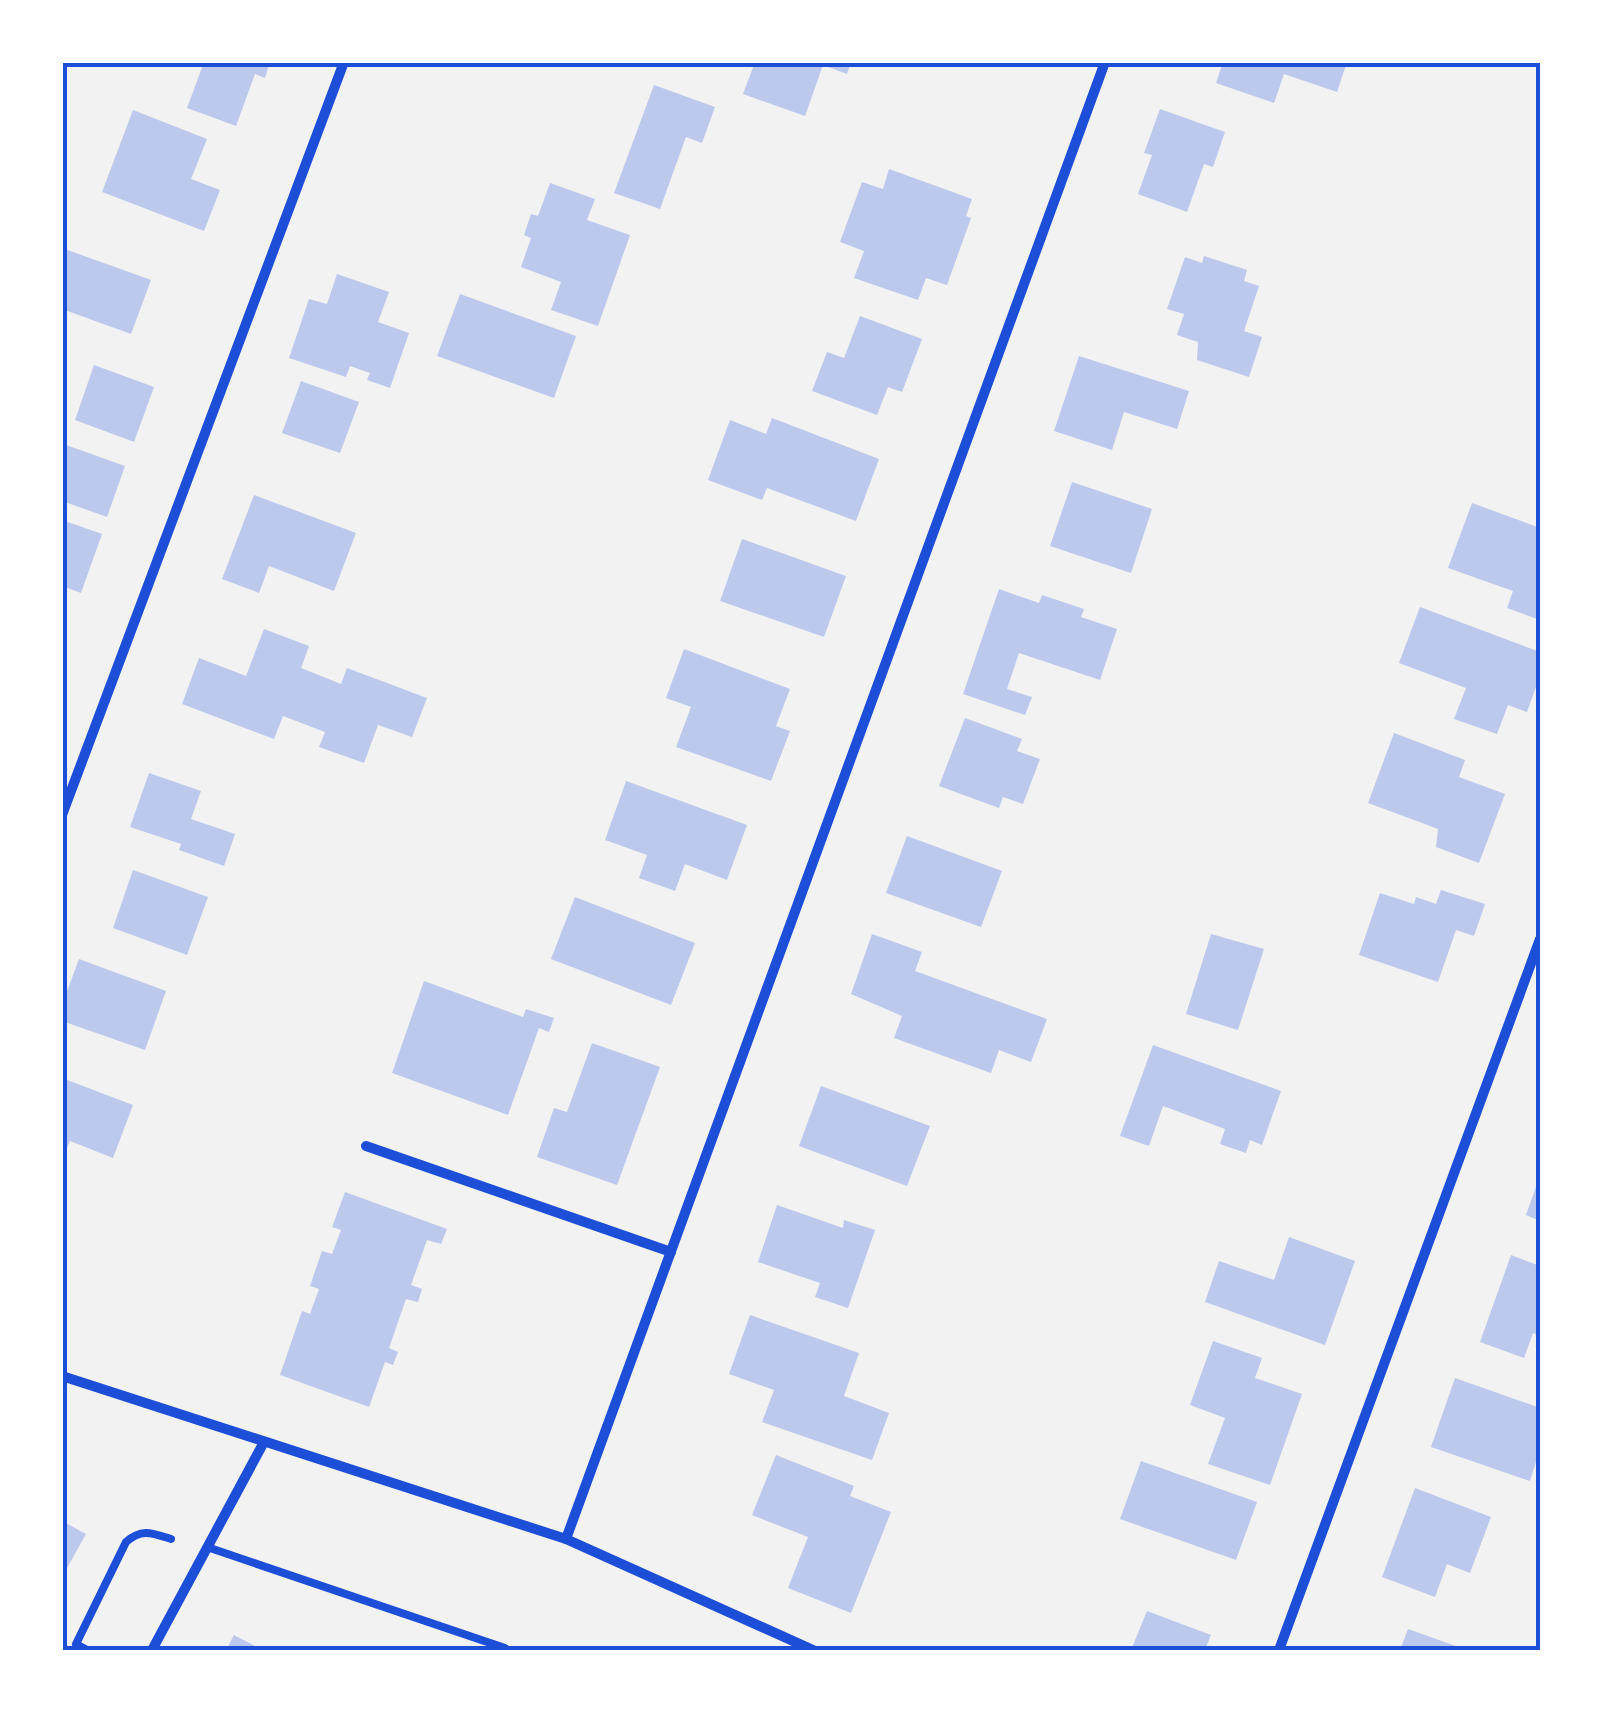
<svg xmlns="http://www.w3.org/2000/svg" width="1603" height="1713" font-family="'Sofia Sans Condensed',sans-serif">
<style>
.building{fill:#bdc9ec}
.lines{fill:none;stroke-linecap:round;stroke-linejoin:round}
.service{stroke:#1d4ed8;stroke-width:8}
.minor{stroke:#1d4ed8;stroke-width:10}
.neatline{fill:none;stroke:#1d4ed8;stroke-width:4}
</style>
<rect width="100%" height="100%" fill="#f2f2f2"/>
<g class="building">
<path d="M 204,62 L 270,62 L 265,78 L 255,74 L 236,126 L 187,108 Z"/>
<path d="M 755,62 L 851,62 L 847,74 L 823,65 L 805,116 L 743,94 Z"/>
<path d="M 1223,62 L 1347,62 L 1337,92 L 1284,74 L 1274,103 L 1216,83 Z"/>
<path d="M 654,85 L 715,107 L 702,143 L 686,137 L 660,209 L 614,193 Z"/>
<path d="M 1160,109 L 1225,132 L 1213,167 L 1204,164 L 1187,212 L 1138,194 L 1152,155 L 1144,153 Z"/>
<path d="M 133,110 L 207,139 L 191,179 L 220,190 L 204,231 L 102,192 Z"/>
<path d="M 889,169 L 972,199 L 966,216 L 971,218 L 947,285 L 926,278 L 918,300 L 854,278 L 864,251 L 840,242 L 862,182 L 883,189 Z"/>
<path d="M 550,183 L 595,199 L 587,220 L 630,235 L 598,326 L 551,310 L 561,282 L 521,267 L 531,238 L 524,235 L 531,214 L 538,216 Z"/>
<path d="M 62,248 L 151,280 L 131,334 L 62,309 Z"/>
<path d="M 1204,256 L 1247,270 L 1244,281 L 1259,286 L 1244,331 L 1262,337 L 1249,377 L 1197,360 L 1198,342 L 1177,335 L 1184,314 L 1167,309 L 1185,257 L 1202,263 Z"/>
<path d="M 337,274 L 389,292 L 378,322 L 409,333 L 390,388 L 367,380 L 370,373 L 350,366 L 346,377 L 289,358 L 309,299 L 327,304 Z"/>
<path d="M 460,294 L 576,336 L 554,398 L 437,356 Z"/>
<path d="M 860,316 L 922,339 L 902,392 L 888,387 L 877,415 L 812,391 L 827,352 L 844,358 Z"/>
<path d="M 1079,356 L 1189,391 L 1177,429 L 1124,412 L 1112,450 L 1054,431 Z"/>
<path d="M 94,365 L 154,387 L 134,442 L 75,420 Z"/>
<path d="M 301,381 L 359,402 L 340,453 L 282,433 Z"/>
<path d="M 772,418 L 879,459 L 856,521 L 767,488 L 762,500 L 708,480 L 730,420 L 766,434 Z"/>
<path d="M 66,445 L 125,466 L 107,517 L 62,501 Z"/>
<path d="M 1072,482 L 1152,509 L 1131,573 L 1050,546 Z"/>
<path d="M 254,495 L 356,533 L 334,591 L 269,566 L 259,593 L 222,579 Z"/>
<path d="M 1472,503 L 1540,528 L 1540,620 L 1507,608 L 1513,591 L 1448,568 Z"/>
<path d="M 62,520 L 102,534 L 81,593 L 62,586 Z"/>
<path d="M 742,539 L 846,576 L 824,637 L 720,601 Z"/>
<path d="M 999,589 L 1039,603 L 1042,595 L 1084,609 L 1081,617 L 1117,629 L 1100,680 L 1019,653 L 1007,689 L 1032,697 L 1025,715 L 963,694 Z"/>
<path d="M 1420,607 L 1540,652 L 1540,676 L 1527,712 L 1508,705 L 1497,734 L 1454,719 L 1466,688 L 1399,663 Z"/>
<path d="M 264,629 L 309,646 L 301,668 L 341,684 L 347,668 L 427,698 L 412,737 L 378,725 L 364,763 L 319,747 L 325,732 L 283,716 L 274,739 L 182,704 L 199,658 L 246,676 Z"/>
<path d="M 684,649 L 790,689 L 776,726 L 790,731 L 771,781 L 676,747 L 691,707 L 666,698 Z"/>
<path d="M 965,718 L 1022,739 L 1017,751 L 1040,759 L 1023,804 L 1003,797 L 999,808 L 939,786 Z"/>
<path d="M 1394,733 L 1465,760 L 1459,777 L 1505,794 L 1479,863 L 1436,847 L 1438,829 L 1368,803 Z"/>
<path d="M 149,773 L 201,791 L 191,819 L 235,834 L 224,866 L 179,850 L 181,844 L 130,827 Z"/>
<path d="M 626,781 L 747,825 L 727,880 L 685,864 L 675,891 L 639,878 L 647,855 L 605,840 Z"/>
<path d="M 907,836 L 1002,871 L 981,927 L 886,893 Z"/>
<path d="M 133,870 L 208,897 L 187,955 L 113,928 Z"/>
<path d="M 1441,890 L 1485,904 L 1474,936 L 1456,930 L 1438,982 L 1359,955 L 1380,893 L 1414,904 L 1416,897 L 1436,904 Z"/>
<path d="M 575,897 L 695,943 L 671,1005 L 551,959 Z"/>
<path d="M 872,934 L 922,952 L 915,971 L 1047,1019 L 1031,1062 L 999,1050 L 991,1073 L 894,1038 L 902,1016 L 851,994 Z"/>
<path d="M 1211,934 L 1264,949 L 1238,1030 L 1186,1014 Z"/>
<path d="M 79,959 L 166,991 L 145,1050 L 62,1021 L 62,1005 Z"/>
<path d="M 424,981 L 523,1017 L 526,1009 L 554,1018 L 549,1032 L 539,1028 L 508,1115 L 392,1073 Z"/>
<path d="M 592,1043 L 660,1067 L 617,1185 L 537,1157 L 554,1108 L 567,1112 Z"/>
<path d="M 1153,1045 L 1281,1091 L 1262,1145 L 1250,1140 L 1246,1153 L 1220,1144 L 1225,1129 L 1163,1106 L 1149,1146 L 1120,1136 Z"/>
<path d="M 62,1078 L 133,1105 L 113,1158 L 70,1141 L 62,1160 Z"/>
<path d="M 821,1086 L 930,1126 L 907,1186 L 799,1146 Z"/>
<path d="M 1540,1175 L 1540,1221 L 1526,1215 Z"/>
<path d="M 345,1192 L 447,1229 L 441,1244 L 427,1240 L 411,1285 L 422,1289 L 418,1302 L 406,1299 L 389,1348 L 398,1352 L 393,1365 L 385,1362 L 369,1407 L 280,1375 L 302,1311 L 310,1314 L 319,1289 L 310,1286 L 322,1251 L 332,1254 L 341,1230 L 332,1227 Z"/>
<path d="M 777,1205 L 843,1228 L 844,1220 L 875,1230 L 848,1308 L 815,1297 L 820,1283 L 758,1262 Z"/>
<path d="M 1289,1237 L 1355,1261 L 1325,1345 L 1205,1302 L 1219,1261 L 1274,1280 Z"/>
<path d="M 1511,1255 L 1540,1266 L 1540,1336 L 1533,1333 L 1524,1358 L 1480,1342 Z"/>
<path d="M 750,1315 L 859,1353 L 844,1396 L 889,1413 L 872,1460 L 762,1422 L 774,1390 L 729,1374 Z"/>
<path d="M 1213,1341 L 1262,1358 L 1255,1378 L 1302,1394 L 1270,1485 L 1208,1464 L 1225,1418 L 1190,1405 Z"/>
<path d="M 1455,1378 L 1540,1408 L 1540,1449 L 1530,1481 L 1431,1447 Z"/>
<path d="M 776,1455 L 854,1486 L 850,1496 L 891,1512 L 851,1613 L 788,1588 L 808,1537 L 752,1515 Z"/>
<path d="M 1141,1461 L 1257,1502 L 1236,1560 L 1120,1519 Z"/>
<path d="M 1415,1488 L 1491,1517 L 1470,1573 L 1447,1564 L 1435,1597 L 1382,1577 Z"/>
<path d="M 62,1521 L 86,1534 L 62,1577 Z"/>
<path d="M 1147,1611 L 1211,1635 L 1205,1650 L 1131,1650 Z"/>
<path d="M 1408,1629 L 1467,1650 L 1400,1650 Z"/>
<path d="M 234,1635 L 263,1650 L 226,1650 Z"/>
</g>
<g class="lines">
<g class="service">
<path d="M 207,1547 L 505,1648"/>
<path d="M 87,1650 L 76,1644 L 126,1542 C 142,1528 152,1533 171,1539"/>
</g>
<g class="minor">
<path d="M 62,815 L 344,62"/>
<path d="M 366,1146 L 671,1252"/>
<path d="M 62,1376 L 566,1539 L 813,1650"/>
<path d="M 566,1539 L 1105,62"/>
<path d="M 152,1650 L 264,1442"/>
<path d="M 1279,1650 L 1540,939"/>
</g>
</g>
<rect width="1603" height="1713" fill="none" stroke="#ffffff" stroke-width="130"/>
<rect x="65" y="65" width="1473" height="1583" class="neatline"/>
</svg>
